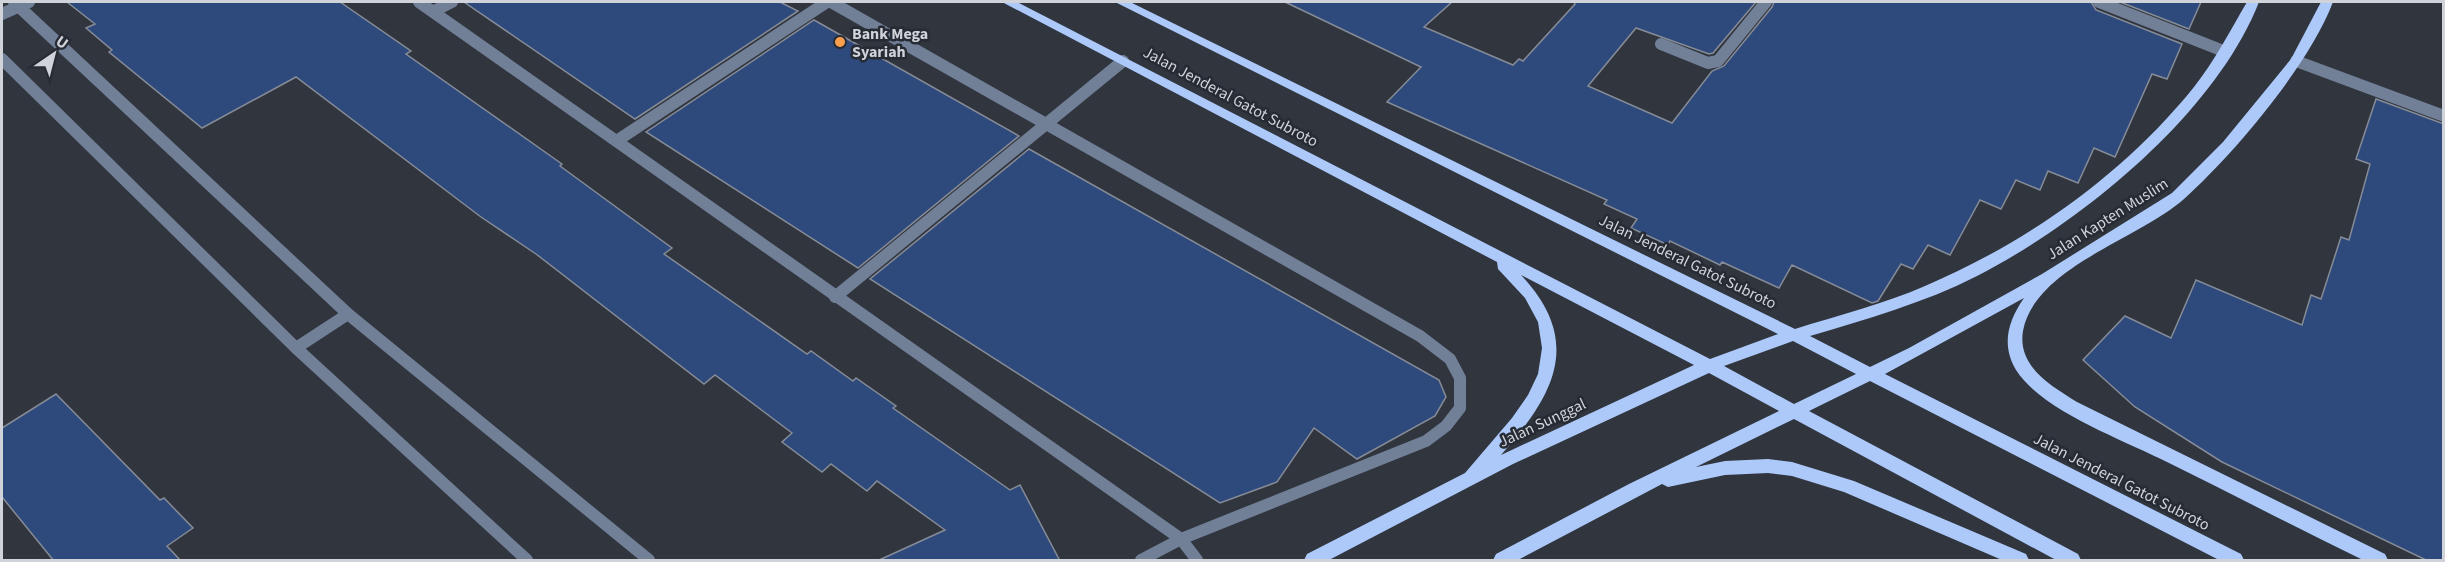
<svg xmlns="http://www.w3.org/2000/svg" width="2445" height="562" font-family="'Source Sans 3',sans-serif">
<style>
.building{fill:#2e497b;stroke:#868c97;stroke-width:1.5}
.lines{fill:none;stroke-linecap:round;stroke-linejoin:round}
.lane{stroke:#717f97;stroke-width:12}
.street{stroke:#717f97;stroke-width:12}
.primary{fill:#acc9fa;fill-rule:evenodd}
.poi-dot{fill:#fa9f4e;stroke:#262b34;stroke-width:2}
.labels{text-anchor:middle;stroke-width:5;stroke-linejoin:round;paint-order:stroke}
.poi-label{font-size:16px;font-weight:bold;fill:#d0d3d9;stroke:#262b34;text-anchor:start}
.street-label{font-size:16px;fill:#d0d3d9;stroke:#262b34}
</style>
<rect width="100%" height="100%" fill="#30353e"/>
<g class="building">
<path d="M 67,2 L 340,2 L 411,51 L 406,54 L 562,164 L 560,166 L 672,248 L 664,254 L 807,354 L 811,351 L 853,381 L 856,378 L 896,406 L 893,408 L 1010,490 L 1020,485 L 1060,561 L 877,561 L 945,530 L 877,481 L 867,491 L 831,464 L 822,472 L 782,442 L 792,433 L 715,375 L 704,384 L 536,254 L 481,217 L 296,77 L 202,128 L 109,52 L 112,50 L 86,28 L 95,24 Z"/>
<path d="M 464,2 L 780,2 L 798,11 L 635,119 Z"/>
<path d="M 1285,2 L 1452,2 L 1424,27 L 1513,65 L 1519,59 L 1523,61 L 1575,4 L 1574,2 L 1756,2 L 1713,53 L 1709,54 L 1636,28 L 1588,86 L 1672,123 L 1712,71 L 1724,66 L 1772,7 L 1774,2 L 2091,2 L 2096,10 L 2182,44 L 2167,79 L 2152,74 L 2115,157 L 2094,148 L 2078,183 L 2048,171 L 2040,190 L 2016,180 L 2001,209 L 1980,200 L 1950,255 L 1928,245 L 1913,269 L 1901,264 L 1878,301 L 1872,303 L 1792,265 L 1779,288 L 1722,262 L 1720,265 L 1670,241 L 1668,245 L 1631,228 L 1637,219 L 1604,204 L 1607,200 L 1387,102 L 1421,67 Z"/>
<path d="M 2120,2 L 2201,2 L 2189,29 Z"/>
<path d="M 814,20 L 1019,136 L 858,268 L 646,132 Z"/>
<path d="M 2376,99 L 2444,124 L 2444,561 L 2428,561 L 2222,462 L 2135,407 L 2083,360 L 2125,316 L 2171,338 L 2196,280 L 2302,325 L 2311,295 L 2321,299 L 2341,237 L 2349,240 L 2370,164 L 2356,159 Z"/>
<path d="M 1029,149 L 1439,380 L 1446,397 L 1435,416 L 1357,459 L 1314,428 L 1277,482 L 1220,503 L 870,279 Z"/>
<path d="M 56,394 L 160,500 L 164,498 L 193,528 L 167,546 L 181,561 L 54,561 L 2,497 L 2,428 Z"/>
</g>
<g class="lines">
<g class="lane">
<path d="M 14,2 L 348,314 L 649,560"/>
<path d="M 419,2 L 1181,539 L 1197,560"/>
<path d="M 831,2 L 1420,336 L 1450,359 L 1460,378 L 1460,408 L 1446,426 L 1426,441 L 1181,539 L 1141,560"/>
<path d="M 434,11 L 452,2"/>
<path d="M 2,14 L 29,2"/>
<path d="M 2,59 L 296,348 L 527,560"/>
<path d="M 618,140 L 827,2"/>
<path d="M 835,297 L 1123,61"/>
<path d="M 296,348 L 348,314"/>
</g>
<g class="street">
<path d="M 2099,2 L 2226,52"/>
<path d="M 1661,44 L 1708,63 L 1718,61 L 1766,2"/>
<path d="M 2296,61 L 2444,116"/>
</g>
<path class="primary" d="M 1002,2 L 1017,2 L 1710,359 L 1778,334 L 1115,2 L 1130,2 L 1795,329 C 1839,315 1884,304 1925,286 C 2028,242 2124,174 2194,87 C 2215,60 2230,31 2247,2 L 2259,2 C 2215,114 2082,222 1977,276 C 1924,303 1867,319 1810,336 L 1870,367 L 1909,348 L 2042,274 L 2172,193 L 2223,142 L 2291,59 L 2321,2 L 2333,2 C 2309,65 2235,153 2184,199 C 2139,239 2035,267 2023,331 C 2017,367 2052,386 2077,402 L 2385,554 L 2388,560 L 2363,560 C 2297,528 2232,494 2167,462 C 2124,440 2042,411 2016,370 C 2001,345 2008,321 2024,298 L 1885,374 L 2241,554 L 2244,560 L 2219,560 L 1870,381 L 1809,411 L 2078,554 L 2081,560 L 2056,560 L 1794,419 L 1696,467 L 1725,461 L 1768,459 L 1792,462 L 1854,481 L 2026,554 L 2029,560 L 2002,560 L 1844,492 L 1792,476 L 1768,473 L 1725,475 L 1668,487 L 1662,484 L 1518,560 L 1493,560 L 1496,554 L 1629,484 L 1779,411 L 1709,373 L 1513,464 L 1329,560 L 1304,560 L 1307,554 L 1465,473 L 1512,418 L 1528,395 L 1538,374 L 1542,348 L 1538,322 L 1525,298 L 1498,269 L 1497,262 ZM 1521,275 L 1694,365 L 1501,455 C 1554,395 1584,342 1521,275 ZM 1793,341 L 1856,374 L 1794,404 L 1724,366 Z"/>
</g>
<circle class="poi-dot" cx="840" cy="42" r="6"/>
<g class="labels">
<g class="poi-label">
<text x="852" y="39">Bank Mega<tspan x="852" dy="18">Syariah</tspan></text>
</g>
<g class="street-label">
<text transform="translate(1231 96) rotate(28)" y="6">Jalan Jenderal Gatot Subroto</text>
<text transform="translate(2107 218) rotate(-32)" y="6">Jalan Kapten Muslim</text>
<text transform="translate(1688 261) rotate(26)" y="6">Jalan Jenderal Gatot Subroto</text>
<text transform="translate(1542 422) rotate(-25)" y="6">Jalan Sunggal</text>
<text transform="translate(2122 481) rotate(27)" y="6">Jalan Jenderal Gatot Subroto</text>
</g>
</g>
<rect width="2445" height="562" fill="none" stroke="#d0d3d9" stroke-width="6"/>
<g transform="translate(54 54) rotate(35)" stroke="#262b34" stroke-width="4.5" paint-order="stroke">
<path d="M0-4.5L10 22L0 15L-10 22Z" fill="#d0d3d9"/>
<text y="-9" font-size="16" font-weight="bold" text-anchor="middle" fill="#d0d3d9">U</text>
</g>
</svg>
